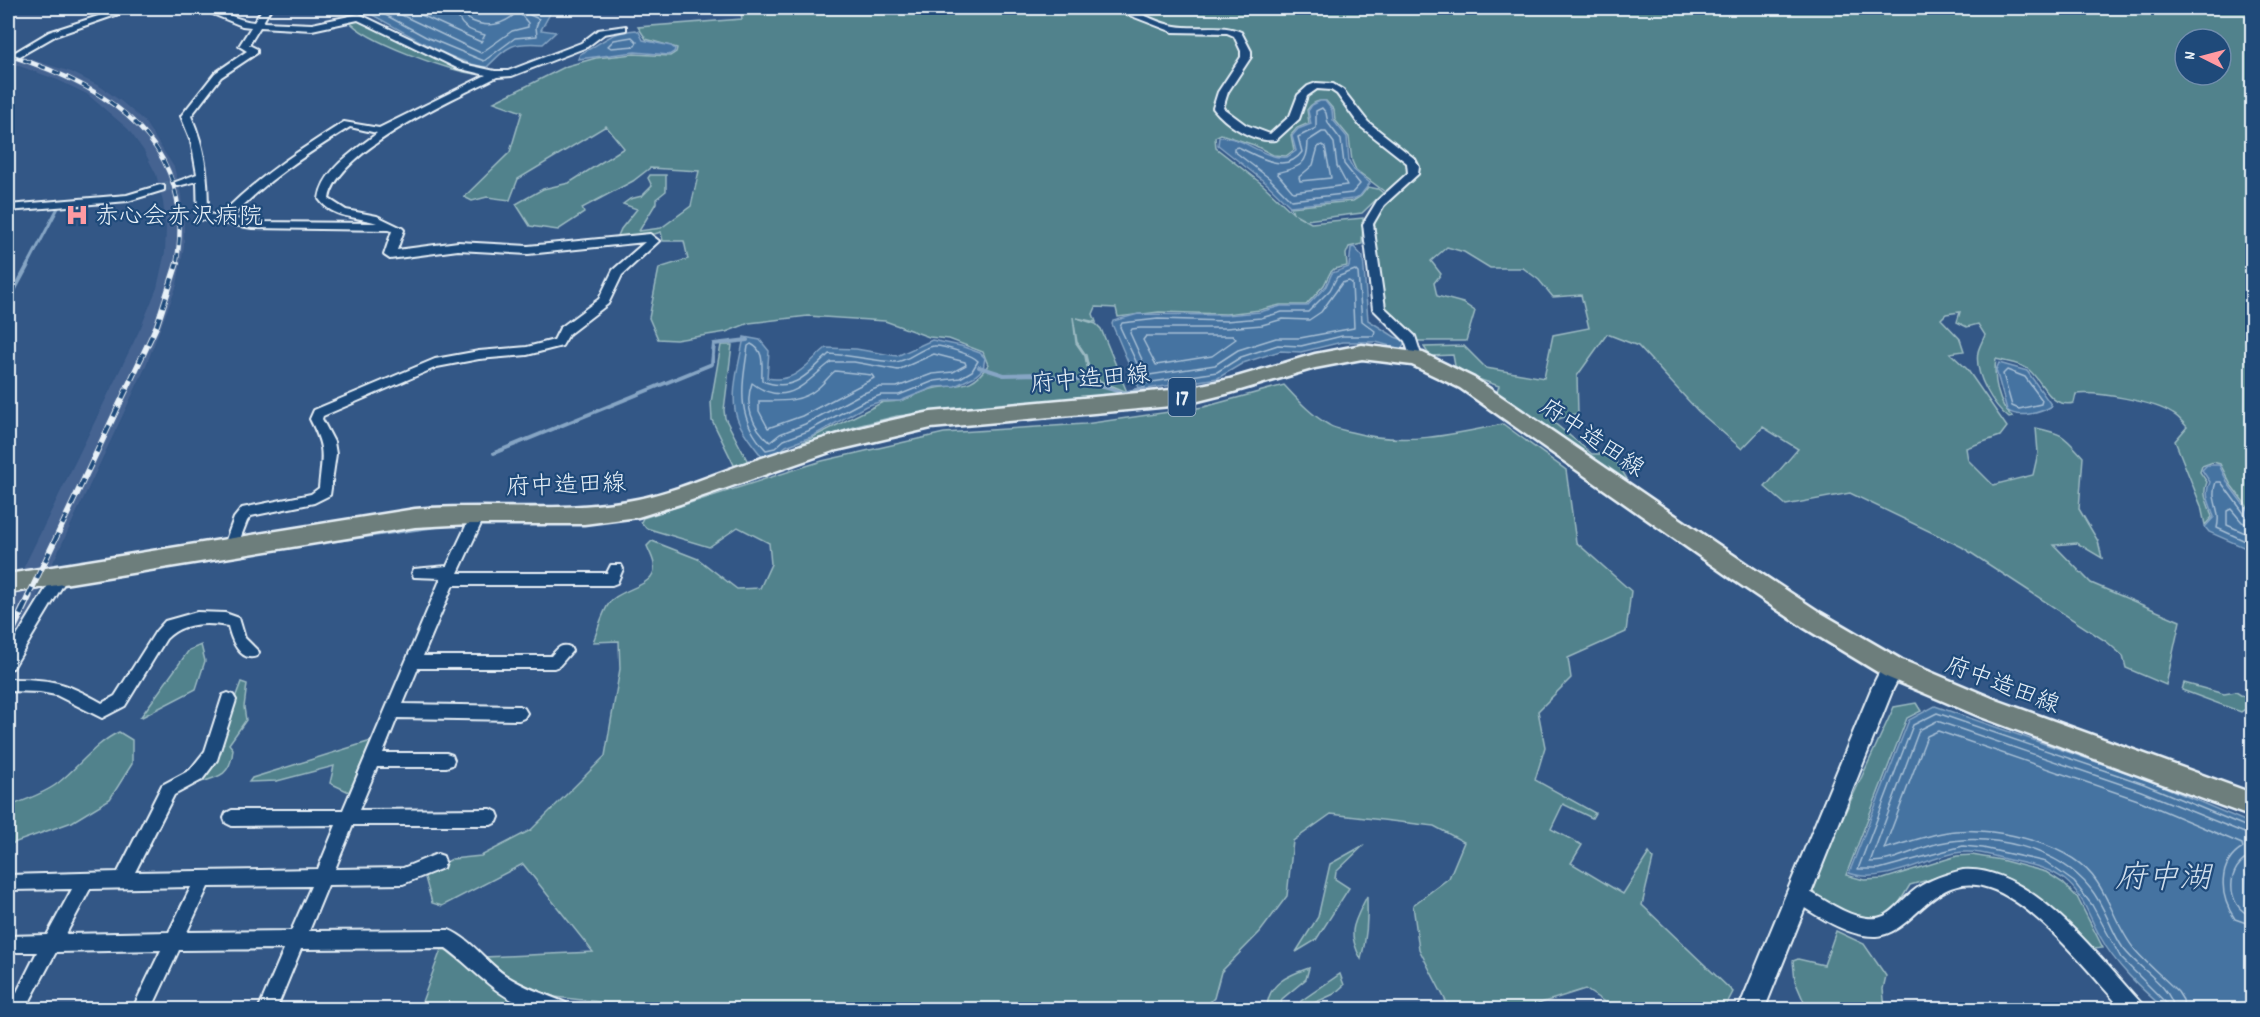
<svg xmlns="http://www.w3.org/2000/svg" width="2260" height="1017" font-family="Dekko,'Klee One',sans-serif">
<style>
.built{fill:#456391}
.green{fill:#51828c;stroke:#9cbac2;stroke-width:1.5;fill-rule:evenodd}
.water{fill:#4573a1;stroke:#86a5c4;stroke-width:1.5}
.lines{fill:none;stroke-linecap:round;stroke-linejoin:round}
.shore{stroke:#a7bfd5;stroke-width:1.5}
.stream-far1{stroke:#86a5c4;stroke-width:3}
.stream{stroke:#86a5c4;stroke-width:4}
.street-tunnel{stroke:#4e6e97;stroke-width:10;stroke-dasharray:10 5;stroke-linecap:butt}
.street-casing{stroke:#e8f1f8;stroke-width:4}
.secondary-casing{stroke:#e8f1f8;stroke-width:4}
.primary-casing{stroke:#e8f1f8;stroke-width:5}
.street{fill:#1f4a7a;fill-rule:evenodd}
.secondary{fill:#1f4a7a;fill-rule:evenodd}
.primary{fill:#6d7e7c;fill-rule:evenodd}
.rail-far2-casing{stroke:#e8f1f8;stroke-width:4.5}
.rail-far1-casing{stroke:#e8f1f8;stroke-width:6}
.rail-casing{stroke:#e8f1f8;stroke-width:7}
.rail-far2{stroke:#1f4a7a;stroke-width:3;stroke-dasharray:8;stroke-linecap:butt}
.rail-far1{stroke:#1f4a7a;stroke-width:4;stroke-dasharray:10;stroke-linecap:butt}
.rail{stroke:#1f4a7a;stroke-width:4.5;stroke-dasharray:14;stroke-linecap:butt}
.labels{text-anchor:middle;stroke-width:4.5;stroke-linejoin:round;paint-order:stroke}
.shield{fill:#1f4a7a;stroke:#acbfd2;stroke-width:1.5}
.shield-label{font-size:22px;font-weight:bold;fill:#e8f1f8}
.poi-label{font-size:24px;fill:#e8f1f8;stroke:#1f4a7a;text-anchor:start}
.street-label{font-size:24px;fill:#e8f1f8;stroke:#1f4a7a}
.near-water-label{font-size:32px;font-style:italic;fill:#d0deeb;stroke:#1f4a7a}
</style>
<rect width="100%" height="100%" fill="#335786"/>
<filter id="ink" filterUnits="userSpaceOnUse"><feTurbulence type="fractalNoise" baseFrequency=".0167" numOctaves="2"/><feDisplacementMap in="SourceGraphic" scale="12" xChannelSelector="R" yChannelSelector="G"/><feConvolveMatrix kernelMatrix="1 2 1 2 8 2 1 2 1" color-interpolation-filters="sRGB"/></filter>
<g filter="url(#ink)">
<g class="built">
<path d="M 8,52 L 71,72 L 101,87 L 122,102 L 144,121 L 174,167 L 181,195 L 184,224 L 184,246 L 177,285 L 145,368 L 49,571 L 20,575 L 141,327 L 157,288 L 165,252 L 166,229 L 163,202 L 156,174 L 144,151 L 128,129 L 87,94 L 58,80 L 8,62 Z"/>
<path d="M 40,590 L 8,660 L 8,603 L 12,594 Z"/>
</g>
<g class="green">
<path d="M 740,8 L 2252,8 L 2252,513 L 2231,485 L 2220,464 L 2213,462 L 2202,466 L 2200,472 L 2207,482 C 2201,496 2209,503 2212,517 L 2205,525 L 2201,506 L 2175,441 L 2187,427 C 2183,423 2179,417 2173,414 C 2155,402 2097,391 2076,394 L 2074,403 C 2049,409 2044,382 2028,369 C 2020,363 2006,362 1996,359 C 1993,378 1998,406 2013,417 L 2009,418 C 1993,405 1974,375 1978,352 C 1979,347 1983,340 1985,335 L 1978,324 L 1967,327 L 1957,322 L 1960,312 L 1946,314 L 1941,319 L 1960,339 L 1964,351 L 1950,353 L 1967,369 L 2007,427 L 2000,436 L 1966,448 L 1968,460 L 1993,485 L 2033,475 L 2038,453 L 2036,428 C 2064,434 2063,435 2083,457 L 2079,509 L 2098,541 L 2102,558 L 2077,543 L 2054,545 L 2091,583 L 2180,621 L 2166,685 L 2126,668 L 2123,656 L 2107,642 L 1962,547 L 1850,493 L 1786,505 L 1765,487 L 1798,449 L 1763,427 L 1742,449 L 1698,411 L 1638,346 L 1607,334 L 1577,376 L 1578,413 L 1552,421 L 1592,454 L 1612,454 L 1627,479 L 1624,482 L 1496,395 L 1499,386 L 1472,377 L 1455,366 L 1453,355 L 1430,356 L 1424,347 L 1464,346 L 1486,368 L 1544,378 L 1553,335 L 1589,328 L 1581,295 L 1553,297 L 1539,280 L 1523,268 L 1490,268 L 1464,252 L 1447,247 L 1431,261 L 1441,274 L 1434,283 L 1437,296 L 1463,303 L 1475,311 L 1466,341 L 1417,341 L 1388,311 L 1382,300 L 1374,218 L 1393,198 L 1356,170 L 1352,161 L 1349,137 L 1335,120 L 1334,110 L 1326,101 C 1317,100 1312,103 1307,110 L 1309,123 L 1297,128 L 1291,135 L 1294,150 L 1286,156 L 1273,155 L 1254,145 L 1221,134 L 1215,137 L 1216,148 L 1262,184 L 1294,214 L 1290,207 L 1353,201 L 1361,196 L 1368,187 L 1378,189 L 1383,193 L 1362,213 L 1306,220 L 1295,214 L 1311,223 L 1363,218 L 1362,244 L 1349,247 L 1346,254 L 1347,266 L 1334,269 L 1330,273 L 1324,285 L 1306,305 L 1280,305 L 1260,310 L 1226,314 L 1159,312 L 1118,317 L 1116,308 L 1096,307 L 1093,314 L 1096,322 L 1077,318 L 1096,324 L 1101,329 L 1127,392 L 1091,377 L 1086,355 L 1077,342 L 1073,317 L 1076,343 L 1085,356 L 1089,377 L 1122,392 L 1120,396 L 897,416 L 857,426 L 781,453 L 883,402 C 909,403 915,392 936,388 C 960,384 973,388 988,365 L 983,352 L 949,339 L 929,337 L 885,321 L 808,316 L 749,323 L 726,332 L 676,340 L 658,339 L 649,318 L 659,268 L 688,259 L 684,241 L 663,241 L 661,232 L 648,236 L 617,238 L 621,229 L 637,209 L 623,204 L 630,199 L 642,196 L 652,186 L 648,178 L 650,175 L 666,175 L 666,191 L 656,199 L 656,203 L 639,231 L 661,228 L 691,206 L 699,171 L 650,168 L 633,181 L 582,208 L 584,213 L 558,230 L 530,226 L 516,204 L 543,189 L 569,183 L 624,148 L 606,126 L 518,179 L 510,200 L 487,197 L 472,201 L 464,197 L 510,152 L 522,112 L 494,102 L 567,66 L 596,58 L 634,54 L 670,56 L 676,52 L 677,48 L 646,39 L 638,27 L 742,19 ZM 2185,39 L 2221,39 L 2221,75 L 2185,75 Z"/>
<path d="M 354,19 L 362,21 L 478,74 C 450,72 364,41 348,20 Z"/>
<path d="M 721,345 L 732,345 L 724,410 L 725,418 L 747,460 L 746,466 L 736,469 L 712,420 L 711,402 Z"/>
<path d="M 1284,385 C 1298,400 1311,415 1329,425 C 1335,429 1344,430 1351,432 C 1402,446 1453,435 1503,424 L 1566,470 L 1576,542 L 1631,591 L 1626,632 L 1568,658 L 1571,678 L 1538,711 L 1545,747 L 1535,780 L 1595,813 L 1592,818 L 1563,804 L 1551,829 L 1582,845 L 1571,863 L 1623,894 L 1649,853 L 1653,859 L 1642,905 L 1733,992 L 1724,1009 L 1615,1009 L 1585,989 L 1522,1009 L 1450,1009 L 1419,949 L 1413,905 L 1449,878 L 1464,842 L 1434,826 L 1331,814 L 1293,841 L 1287,896 L 1260,932 L 1221,972 L 1214,998 L 1203,1009 L 673,1010 L 555,997 L 512,980 L 485,957 L 593,952 L 523,864 L 442,906 L 432,903 L 424,874 L 452,859 L 481,856 L 531,830 L 605,756 L 620,669 L 619,641 L 593,642 C 598,630 602,612 610,602 C 620,588 658,587 654,564 C 653,558 649,551 647,546 L 652,541 L 698,559 L 737,589 L 760,588 L 771,564 L 769,543 L 738,527 L 709,547 L 646,528 L 641,522 L 643,518 L 822,461 L 944,433 L 1085,424 L 1204,407 Z"/>
<path d="M 201,645 L 205,661 L 196,689 L 140,718 L 189,650 Z"/>
<path d="M 241,682 L 247,684 L 244,707 L 246,720 L 229,744 L 233,749 C 231,775 220,777 197,783 L 207,773 Z"/>
<path d="M 2184,683 L 2224,694 L 2236,692 L 2252,702 L 2252,705 L 2241,712 L 2182,690 Z"/>
<path d="M 1916,703 L 1921,711 L 1907,718 L 1846,875 L 1864,880 L 1883,879 L 1957,856 L 1972,855 L 2001,860 L 2046,872 L 2063,883 L 2077,897 L 2103,948 L 2086,950 L 2056,919 L 1957,872 L 1910,885 L 1890,918 L 1865,922 L 1807,895 L 1894,707 Z"/>
<path d="M 119,732 L 132,740 L 132,764 L 110,799 L 72,822 L 8,845 L 8,807 C 24,800 44,794 58,783 C 79,767 95,743 119,732 Z"/>
<path d="M 371,741 L 349,792 L 330,783 L 334,766 L 277,781 L 249,782 L 252,778 Z"/>
<path d="M 1364,845 L 1336,872 L 1335,879 L 1349,888 L 1316,940 L 1296,952 L 1318,917 L 1330,864 Z"/>
<path d="M 1367,896 C 1368,918 1367,938 1361,959 C 1346,931 1354,923 1367,896 Z"/>
<path d="M 1836,931 L 1864,944 L 1886,976 L 1883,989 L 1885,1009 L 1807,1009 L 1795,981 L 1793,961 L 1798,959 L 1824,965 Z"/>
<path d="M 442,947 L 510,1000 L 537,1009 L 419,1010 Z"/>
<path d="M 1309,968 L 1306,979 L 1282,999 L 1280,1009 L 1267,1009 C 1267,984 1288,975 1309,968 Z"/>
<path d="M 1340,974 L 1344,985 L 1334,994 L 1314,1003 L 1311,1009 L 1298,1009 L 1301,1001 Z"/>
</g>
<g class="water">
<path d="M 375,8 L 475,8 C 488,17 504,8 518,8 C 525,7 545,10 551,12 L 541,30 L 556,32 L 543,44 C 512,42 509,45 487,67 C 455,64 399,29 369,13 Z"/>
<path d="M 636,30 L 639,32 L 643,40 L 671,46 L 675,49 L 674,52 L 669,55 L 635,52 L 578,59 L 580,54 C 604,43 606,33 636,30 Z"/>
<path d="M 1320,101 L 1325,101 L 1332,110 L 1333,120 L 1347,137 L 1349,161 L 1354,170 L 1370,183 L 1360,196 L 1353,199 L 1290,206 L 1266,183 L 1218,145 L 1219,137 C 1243,135 1263,160 1287,157 L 1296,151 L 1292,136 L 1298,129 L 1311,124 L 1308,111 L 1312,105 Z"/>
<path d="M 1354,247 L 1363,257 L 1368,320 L 1395,337 L 1406,341 L 1401,349 L 1376,342 L 1342,342 L 1301,352 L 1280,351 L 1243,363 L 1218,378 L 1140,390 L 1112,324 L 1113,321 L 1138,314 L 1226,315 L 1260,312 L 1281,306 L 1307,306 L 1326,286 L 1332,273 L 1349,267 L 1351,248 Z"/>
<path d="M 744,337 L 760,340 L 769,351 L 767,378 C 796,384 806,364 826,348 L 856,349 L 897,356 L 932,340 L 961,346 L 980,353 L 985,358 L 983,369 L 975,376 L 955,386 L 935,387 L 900,401 L 882,401 L 866,406 L 811,437 L 786,446 L 778,453 L 763,458 C 754,446 742,433 737,418 C 729,394 740,361 744,337 Z"/>
<path d="M 1999,363 L 2027,371 L 2052,406 C 2041,413 2018,419 2007,410 L 1996,370 Z"/>
<path d="M 2207,465 L 2219,465 L 2229,485 L 2252,516 L 2250,550 L 2209,532 L 2205,527 L 2214,517 C 2211,503 2203,497 2210,482 L 2202,470 Z"/>
<path d="M 1935,706 L 2146,779 L 2252,824 L 2252,868 L 2247,873 L 2249,901 L 2252,907 L 2252,1009 L 2165,1009 C 2143,991 2114,963 2101,938 C 2089,918 2084,895 2065,880 C 2047,866 2026,864 2005,859 C 1988,854 1972,850 1955,853 C 1923,860 1880,885 1849,873 L 1909,720 Z"/>
</g>
<g class="lines">
<g class="shore">
<path d="M 378,8 L 380,12 L 426,37 L 484,61 L 515,38 L 537,36 L 536,27 L 539,19 L 530,15 L 527,8"/>
<path d="M 387,8 L 481,53 L 512,31 L 528,27 L 528,23 L 518,11 C 504,26 486,29 468,19 L 465,8"/>
<path d="M 406,8 L 481,42 L 485,35 C 469,31 458,26 456,8"/>
<path d="M 632,37 L 637,42 L 635,46 L 611,48 L 608,46 L 614,40 Z"/>
<path d="M 1322,108 L 1326,113 L 1328,123 L 1341,140 L 1344,164 L 1360,184 L 1352,193 L 1291,200 L 1269,178 L 1234,151 L 1234,148 L 1238,147 C 1258,156 1285,175 1302,152 L 1298,137 L 1316,128 L 1316,111 Z"/>
<path d="M 1322,132 L 1326,132 L 1334,143 L 1337,166 L 1347,185 L 1293,192 L 1277,173 C 1299,167 1308,166 1308,141 Z"/>
<path d="M 1322,145 L 1325,147 L 1331,178 L 1300,181 L 1299,177 L 1313,165 L 1318,147 Z"/>
<path d="M 1355,270 L 1358,273 L 1362,321 L 1375,331 L 1374,336 L 1342,336 L 1301,346 L 1278,345 L 1241,357 L 1217,372 L 1146,383 L 1120,327 L 1122,323 L 1158,319 L 1226,321 L 1261,318 L 1282,312 L 1308,312 L 1330,290 L 1337,277 Z"/>
<path d="M 1349,281 L 1352,283 L 1354,328 L 1300,338 L 1276,338 L 1238,350 L 1215,365 L 1149,375 L 1130,333 L 1132,329 L 1140,328 L 1226,328 L 1262,325 L 1283,319 L 1309,320 L 1321,312 L 1342,283 Z"/>
<path d="M 1146,336 L 1233,336 L 1236,339 L 1212,356 L 1156,365 L 1143,340 Z"/>
<path d="M 751,344 C 766,351 761,367 762,381 C 794,393 808,374 829,354 C 851,355 873,361 895,362 C 908,362 921,347 934,346 C 942,345 973,355 978,361 L 972,371 L 960,378 L 934,381 L 899,395 L 881,395 L 864,401 L 808,431 L 784,440 L 775,448 L 766,450 C 735,417 742,387 748,346 Z"/>
<path d="M 934,354 L 965,362 L 966,365 L 953,372 L 932,374 L 897,387 L 880,387 L 861,394 L 805,424 L 780,434 L 770,442 C 752,427 744,405 752,383 C 787,409 804,383 831,362 L 854,362 L 898,370 Z"/>
<path d="M 2007,370 L 2025,377 L 2042,400 L 2041,404 L 2019,409 L 2012,406 L 2003,374 Z"/>
<path d="M 835,371 L 872,375 L 874,378 L 802,416 L 768,428 L 759,411 L 759,401 C 780,401 801,403 818,388 C 824,383 829,376 835,371 Z"/>
<path d="M 2252,518 L 2246,516 L 2221,482 L 2216,482 C 2209,500 2222,509 2217,528 L 2252,544"/>
<path d="M 2252,526 L 2242,522 L 2231,509 L 2227,511 L 2227,525 L 2252,536"/>
<path d="M 2252,856 C 2225,865 2225,907 2252,916"/>
<path d="M 2168,1010 L 2166,1003 L 2121,958 L 2092,905 L 2074,882 L 2046,862 L 1983,848 L 1963,846 L 1879,869 L 1858,869 L 1913,725 L 1937,713 L 2144,784 L 2252,829"/>
<path d="M 2175,1010 C 2168,982 2139,970 2123,948 C 2110,929 2105,906 2090,888 C 2058,848 1990,832 1940,843 C 1916,848 1895,862 1870,862 L 1919,730 L 1937,721 L 2141,791 L 2252,836"/>
<path d="M 2184,1010 L 2183,1000 L 2178,992 C 2164,978 2148,965 2135,950 C 2118,930 2112,904 2097,882 C 2073,844 1998,827 1955,831 C 1932,833 1907,843 1884,849 L 1927,736 L 1938,731 L 2138,800 L 2242,844 L 2243,848 C 2217,863 2219,896 2235,919 L 2252,925"/>
</g>
<path class="stream-far1" d="M 28,265 L 60,204"/>
<g class="stream">
<path d="M 8,302 L 29,263"/>
<path d="M 979,367 L 1004,375 L 1038,374 L 1084,381 L 1124,393 L 1144,388"/>
<path d="M 494,453 L 712,364 L 714,344 L 747,340"/>
<path d="M 316,543 L 437,526"/>
</g>
<g class="street-tunnel">
<path d="M 8,60 L 17,54"/>
<path d="M 160,188 L 178,183"/>
</g>
<g class="street-casing">
<g id="street">
<path d="M 123,8 L 136,8 L 55,36 L 20,56 L 12,54 L 49,32 Z"/>
<path d="M 198,8 C 218,6 235,21 254,22 L 263,8 L 271,8 L 263,22 L 312,24 L 359,14 L 463,64 L 495,71 L 508,71 L 581,43 L 598,30 L 626,26 L 626,30 L 604,34 L 587,47 L 512,76 L 497,77 C 455,98 337,150 329,199 L 346,210 L 377,216 L 402,228 L 404,230 L 397,250 L 458,242 L 528,246 L 650,234 L 659,241 L 622,275 L 608,304 L 569,334 L 562,346 L 527,355 L 479,359 L 437,367 L 323,416 L 322,419 L 334,442 L 336,454 L 330,495 L 314,503 L 251,516 L 247,521 L 235,552 L 225,552 L 223,548 L 234,518 L 242,508 L 311,494 L 319,488 C 322,455 326,450 310,419 L 314,410 L 435,359 L 479,351 L 527,347 L 554,340 L 560,328 L 599,299 L 613,270 L 645,242 L 528,254 L 458,250 L 390,259 L 384,255 L 392,231 L 389,230 L 252,228 L 198,219 L 197,181 L 178,186 L 173,183 L 197,174 L 191,141 L 181,116 L 215,73 L 247,51 L 239,46 L 251,27 L 242,26 ZM 358,20 L 457,68 L 486,75 L 379,128 L 344,122 C 300,150 256,178 220,216 L 208,214 C 208,179 206,149 191,116 L 221,77 L 257,53 L 257,49 L 249,45 L 260,27 L 312,30 ZM 350,127 L 377,133 C 355,151 323,169 319,199 C 333,219 356,216 377,223 L 252,222 L 231,218 C 265,181 307,154 350,127 Z"/>
<path d="M 1111,8 C 1134,6 1153,23 1175,26 C 1198,30 1220,23 1241,32 L 1251,51 L 1251,57 L 1228,92 L 1223,108 L 1246,125 L 1270,134 L 1290,116 L 1298,95 L 1308,86 L 1316,83 L 1333,84 L 1343,90 L 1368,122 L 1415,159 L 1419,167 L 1418,174 L 1384,205 L 1373,224 L 1385,308 L 1415,336 L 1422,358 L 1420,361 L 1412,361 L 1405,341 L 1373,309 L 1363,224 L 1377,201 L 1408,173 L 1407,163 L 1360,126 L 1337,94 L 1331,90 L 1317,89 L 1307,96 L 1299,119 L 1276,140 C 1254,143 1226,125 1213,108 L 1218,92 L 1241,57 L 1241,51 L 1234,36 L 1227,33 L 1173,32 Z"/>
<path d="M 160,185 L 164,186 L 164,190 L 128,201 L 8,211 L 8,205 L 127,195 Z"/>
<path d="M 479,508 L 484,509 L 486,513 L 458,573 L 607,573 L 611,565 L 621,565 L 623,569 L 617,583 L 612,585 L 453,585 L 423,656 L 551,656 C 557,649 561,643 570,647 L 572,651 L 559,666 L 554,668 L 418,668 L 403,704 L 519,706 L 524,708 L 527,713 L 524,718 L 519,720 L 397,718 L 383,753 L 446,753 L 452,755 L 454,760 L 452,765 L 446,767 L 377,767 L 359,810 L 491,809 L 497,812 L 499,817 L 497,822 L 491,825 L 353,825 L 335,869 L 403,868 L 437,854 L 443,856 L 445,862 L 443,868 L 403,884 L 328,885 L 309,931 L 449,930 C 471,939 486,962 505,975 C 524,988 545,994 566,1003 L 569,1010 C 558,1010 546,1011 536,1009 C 499,1001 475,969 446,948 L 301,949 L 276,1010 L 258,1010 L 284,949 L 179,950 L 151,1010 L 132,1010 L 161,950 L 56,952 L 25,1010 L 8,1010 L 37,952 L 8,952 L 8,936 L 47,935 L 72,889 L 10,890 L 8,889 L 8,875 L 118,872 L 162,785 L 190,770 L 205,751 L 223,695 L 228,693 L 233,695 L 236,700 L 217,760 L 202,780 L 174,795 L 135,872 L 318,869 L 336,825 L 232,826 L 226,823 L 224,818 L 226,813 L 232,810 L 343,810 L 441,578 L 414,577 L 412,573 L 414,569 L 447,566 L 474,509 ZM 311,886 L 291,931 L 187,932 L 208,887 ZM 191,887 L 169,932 L 66,934 L 90,889 Z"/>
<path d="M 61,570 L 66,572 L 68,576 L 66,580 L 13,668 L 8,669 L 8,651 L 56,572 Z"/>
<path d="M 197,612 L 225,613 L 239,618 L 245,638 L 259,652 L 257,656 C 240,663 231,639 228,626 C 206,622 181,623 166,639 L 125,706 L 102,718 L 56,695 L 40,692 L 8,691 L 8,679 C 51,679 63,681 102,703 L 115,696 L 156,631 L 165,621 Z"/>
<path d="M 1963,870 C 2031,865 2100,959 2142,1004 L 2145,1010 L 2123,1010 C 2090,973 2035,903 1989,888 C 1933,869 1915,934 1876,936 C 1847,937 1817,915 1793,901 L 1791,895 L 1793,889 L 1799,887 C 1819,895 1836,910 1857,916 C 1890,925 1893,906 1916,889 C 1930,879 1946,874 1963,870 Z"/>
</g>
</g>
<g class="secondary-casing">
<path id="secondary" d="M 1893,659 L 1901,661 L 1904,668 L 1893,689 L 1764,1010 L 1738,1010 L 1872,687 L 1885,661 Z"/>
</g>
<g class="primary-casing">
<path id="primary" d="M 1362,345 L 1423,353 L 1474,378 L 1748,565 L 1821,613 L 1902,660 L 1999,701 L 2252,793 L 2252,817 L 1981,717 L 1884,676 L 1803,627 L 1732,579 L 1460,388 L 1412,365 L 1362,359 L 1315,368 L 1230,393 L 1182,405 L 931,428 L 833,451 L 680,504 L 638,517 L 584,524 L 471,524 L 415,527 L 8,593 L 8,574 L 415,509 C 489,503 565,514 638,499 C 672,492 705,478 738,466 C 801,445 865,424 931,412 L 1182,389 L 1230,379 L 1315,354 Z"/>
</g>
<use href="#street" class="street"/>
<use href="#secondary" class="secondary"/>
<use href="#primary" class="primary"/>
<g class="rail-far2-casing">
<path id="rail-far2" d="M 8,55 C 109,86 199,144 176,265"/>
</g>
<g class="rail-far1-casing">
<path id="rail-far1" d="M 28,597 L 157,325 L 177,263"/>
</g>
<g class="rail-casing">
<path id="rail" d="M 8,640 L 29,596"/>
</g>
<use href="#rail-far2" class="rail-far2"/>
<use href="#rail-far1" class="rail-far1"/>
<use href="#rail" class="rail"/>
</g>
</g>
<defs>
<g id="hospital-bare" transform="scale(1.8)"><path d="M-5-5h3v3.5h4V-5h3V5h-3V1.5h-4V5h-3Z" fill="#ff9aa2" stroke="#1f4a7a" stroke-width="2.5" paint-order="stroke"/></g>
</defs>
<g fill-rule="evenodd">
<use href="#hospital-bare" x="77" y="215"/>
</g>
<g class="labels">
<rect class="shield" x="1168.5" y="378" width="27" height="38" rx="4.5"/>
<g class="shield-label">
<text x="1182" y="405">17</text>
</g>
<g class="poi-label">
<text x="95" y="223">赤心会赤沢病院</text>
</g>
<g class="street-label">
<text transform="translate(1090 378) rotate(-5)" y="8">府中造田線</text>
<text transform="translate(1593 437) rotate(34)" y="8">府中造田線</text>
<text transform="translate(566 484) rotate(-2)" y="8">府中造田線</text>
<text transform="translate(2003 684) rotate(21)" y="8">府中造田線</text>
</g>
<g class="near-water-label">
<text x="2163" y="887">府中湖</text>
</g>
</g>
<rect width="2260" height="1017" fill="none" stroke="#1f4a7a" stroke-width="30"/>
<rect x="15" y="15" width="2230" height="987" fill="none" stroke="#e8f1f8" stroke-width="2" filter="url(#ink)"/>
<g transform="translate(2203 57) rotate(276)"><circle r="28" fill="#1f4a7a" stroke="#6f8dac" stroke-width="1.5"/>
<path d="M0-4.5L10 22L0 15L-10 22Z" fill="#ff9aa2"/>
<text y="-9" font-size="16" font-weight="bold" text-anchor="middle" fill="#e8f1f8">N</text>
</g>
</svg>
